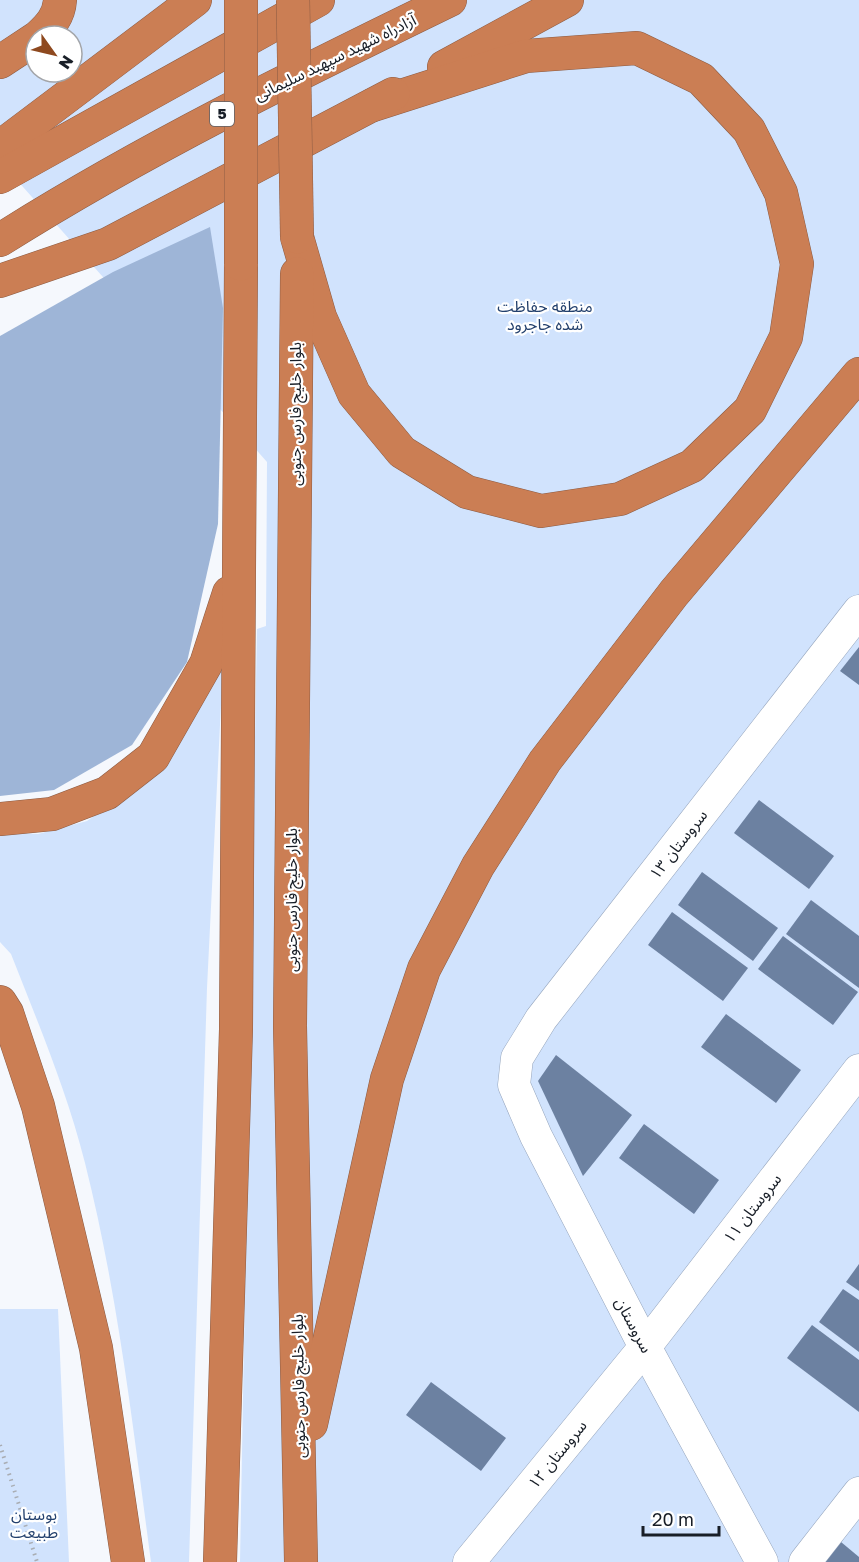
<svg xmlns="http://www.w3.org/2000/svg" width="859" height="1562" font-family="'Golos Text','Noto Sans Arabic',sans-serif">
<style>
.green{fill:#d1e3fd;fill-rule:evenodd}
.forest{fill:#9eb5d7}
.building{fill:#6c81a1}
.lines{fill:none;stroke-linecap:round;stroke-linejoin:round}
.minor-casing{stroke:#95a5bd;stroke-width:33}
.highway-casing{stroke:#8c5c44;stroke-width:34}
.path{stroke:#a9adb3;stroke-width:4;stroke-dasharray:1.5 4.5;stroke-linecap:butt}
.minor{stroke:#fff;stroke-width:32}
.highway{stroke:#cb7e54;stroke-width:33}
.highway-bridge-casing{stroke:#8c5c44;stroke-width:34;stroke-linecap:butt}
.highway-bridge{stroke:#cb7e54;stroke-width:33}
.labels{text-anchor:middle;stroke-width:4.5;stroke-linejoin:round;paint-order:stroke}
.shield{fill:#fff;stroke:#5d6268;stroke-width:1.5}
.shield-label{font-size:15px;font-weight:bold;fill:#181e27}
.street-label{font-size:16px;fill:#181e27;stroke:#fff}
.park-label{font-size:16px;fill:#23406d;stroke:#fff}
</style>
<rect width="100%" height="100%" fill="#f5f8fd"/>
<g class="green">
<path d="M 0,0 L 859,0 L 859,1562 L 240,1562 L 257,629 L 266,626 L 267,462 L 0,161 ZM 36,36 L 72,36 L 72,72 L 36,72 Z"/>
<path d="M 224,644 L 207,988 L 189,1562 L 151,1562 C 133,1428 118,1294 85,1163 C 67,1091 38,1023 11,954 L 0,942 L 0,832 L 38,834 L 87,821 L 140,784 Z"/>
<path d="M 0,1309 L 58,1309 L 69,1562 L 0,1562 Z"/>
</g>
<path class="forest" d="M 210,227 L 223,308 L 218,524 L 187,662 L 132,745 L 54,790 L 0,796 L 0,336 L 113,272 Z"/>
<g class="building">
<path d="M 859,647 L 859,685 L 840,671 Z"/>
<path d="M 759,800 L 834,856 L 809,889 L 734,833 Z"/>
<path d="M 702,872 L 778,928 L 753,961 L 678,905 Z"/>
<path d="M 811,900 L 859,936 L 859,988 L 786,934 Z"/>
<path d="M 672,912 L 748,968 L 723,1001 L 648,945 Z"/>
<path d="M 783,936 L 858,992 L 833,1025 L 758,969 Z"/>
<path d="M 726,1014 L 801,1070 L 776,1103 L 701,1047 Z"/>
<path d="M 556,1055 L 632,1115 L 583,1176 L 538,1081 Z"/>
<path d="M 644,1124 L 719,1180 L 694,1214 L 619,1158 Z"/>
<path d="M 859,1264 L 859,1291 L 846,1282 Z"/>
<path d="M 843,1289 L 859,1300 L 859,1352 L 819,1322 Z"/>
<path d="M 812,1325 L 859,1360 L 859,1412 L 787,1358 Z"/>
<path d="M 431,1382 L 506,1438 L 481,1471 L 406,1415 Z"/>
<path d="M 841,1542 L 859,1557 L 859,1562 L 824,1562 Z"/>
</g>
<g class="lines">
<g class="minor-casing">
<g id="minor">
<path d="M 469,1562 L 645,1347 L 859,1070"/>
<path d="M 762,1562 L 645,1347 L 536,1136 L 514,1085 L 517,1058 L 541,1019 L 859,611"/>
<path d="M 805,1562 L 859,1493"/>
</g>
</g>
<g class="highway-casing">
<g id="highway">
<path d="M 39,36 C 50,26 59,16 60,0"/>
<path d="M 0,62 L 35,39"/>
<path d="M 444,67 L 567,0"/>
<path d="M 0,147 L 195,0"/>
<path d="M 0,177 L 318,0"/>
<path d="M 297,237 L 320,317 L 354,394 L 402,452 L 467,492 L 541,511 L 620,499 L 692,466 L 750,410 L 786,337 L 797,264 L 781,193 L 749,130 L 701,79 L 637,48 L 526,56 L 373,105"/>
<path d="M 0,240 C 144,149 298,74 450,0"/>
<path d="M 297,274 L 290,1026 L 301,1562"/>
<path d="M 0,281 L 108,244 L 393,94"/>
<path d="M 0,819 L 52,814 L 107,793 L 153,757 L 206,664 L 229,593"/>
<path d="M 0,1002 L 7,1013 L 38,1106 L 96,1348 L 128,1562"/>
<path d="M 311,1424 L 387,1079 L 424,969 L 478,866 L 545,761 L 674,593 L 859,374"/>
<path d="M 220,1562 L 236,1029 L 241,264"/>
</g>
</g>
<path class="path" d="M 0,1445 L 37,1562"/>
<use href="#minor" class="minor"/>
<use href="#highway" class="highway"/>
<g class="highway-bridge-casing">
<g id="highway-bridge">
<path d="M 241,0 L 241,264"/>
<path d="M 293,0 L 297,237"/>
</g>
</g>
<use href="#highway-bridge" class="highway-bridge"/>
</g>
<g class="labels">
<rect class="shield" x="210" y="102" width="24" height="24" rx="4.5"/>
<g class="shield-label">
<text x="222" y="119">5</text>
</g>
<g class="street-label">
<text transform="translate(335 57) rotate(-26)" y="6">آزادراه شهید سپهبد سلیمانی</text>
<text transform="translate(295 414) rotate(-90)" y="6">بلوار خلیج فارس جنوبی</text>
<text transform="translate(678 844) rotate(-52)" y="6">سروستان ۱۳</text>
<text transform="translate(291 900) rotate(-90)" y="6">بلوار خلیج فارس جنوبی</text>
<text transform="translate(752 1208) rotate(-52)" y="6">سروستان ۱۱</text>
<text transform="translate(634 1325) rotate(62)" y="6">سروستان</text>
<text transform="translate(298 1386) rotate(-91)" y="6">بلوار خلیج فارس جنوبی</text>
<text transform="translate(557 1454) rotate(-51)" y="6">سروستان ۱۲</text>
</g>
<g class="park-label">
<text x="545" y="312">منطقه حفاظت<tspan x="545" dy="18">شده جاجرود</tspan></text>
<text x="34" y="1520">بوستان<tspan x="34" dy="18">طبیعت</tspan></text>
</g>
</g>
<g transform="translate(54 54) rotate(124)"><circle r="28" fill="#ffffff" stroke="#a3a5a9" stroke-width="1.5"/>
<path d="M0-4.5L10 22L0 15L-10 22Z" fill="#8e491f"/>
<text y="-9" font-size="16" font-weight="bold" text-anchor="middle" fill="#181e27">N</text>
</g>
<path d="M643 1526v9h76v-9" fill="none" stroke="#181e27" stroke-width="3"/>
<text x="652" y="1526" font-size="18" fill="#181e27" stroke="#ffffff" stroke-width="4.5" paint-order="stroke">20 m</text>
</svg>
